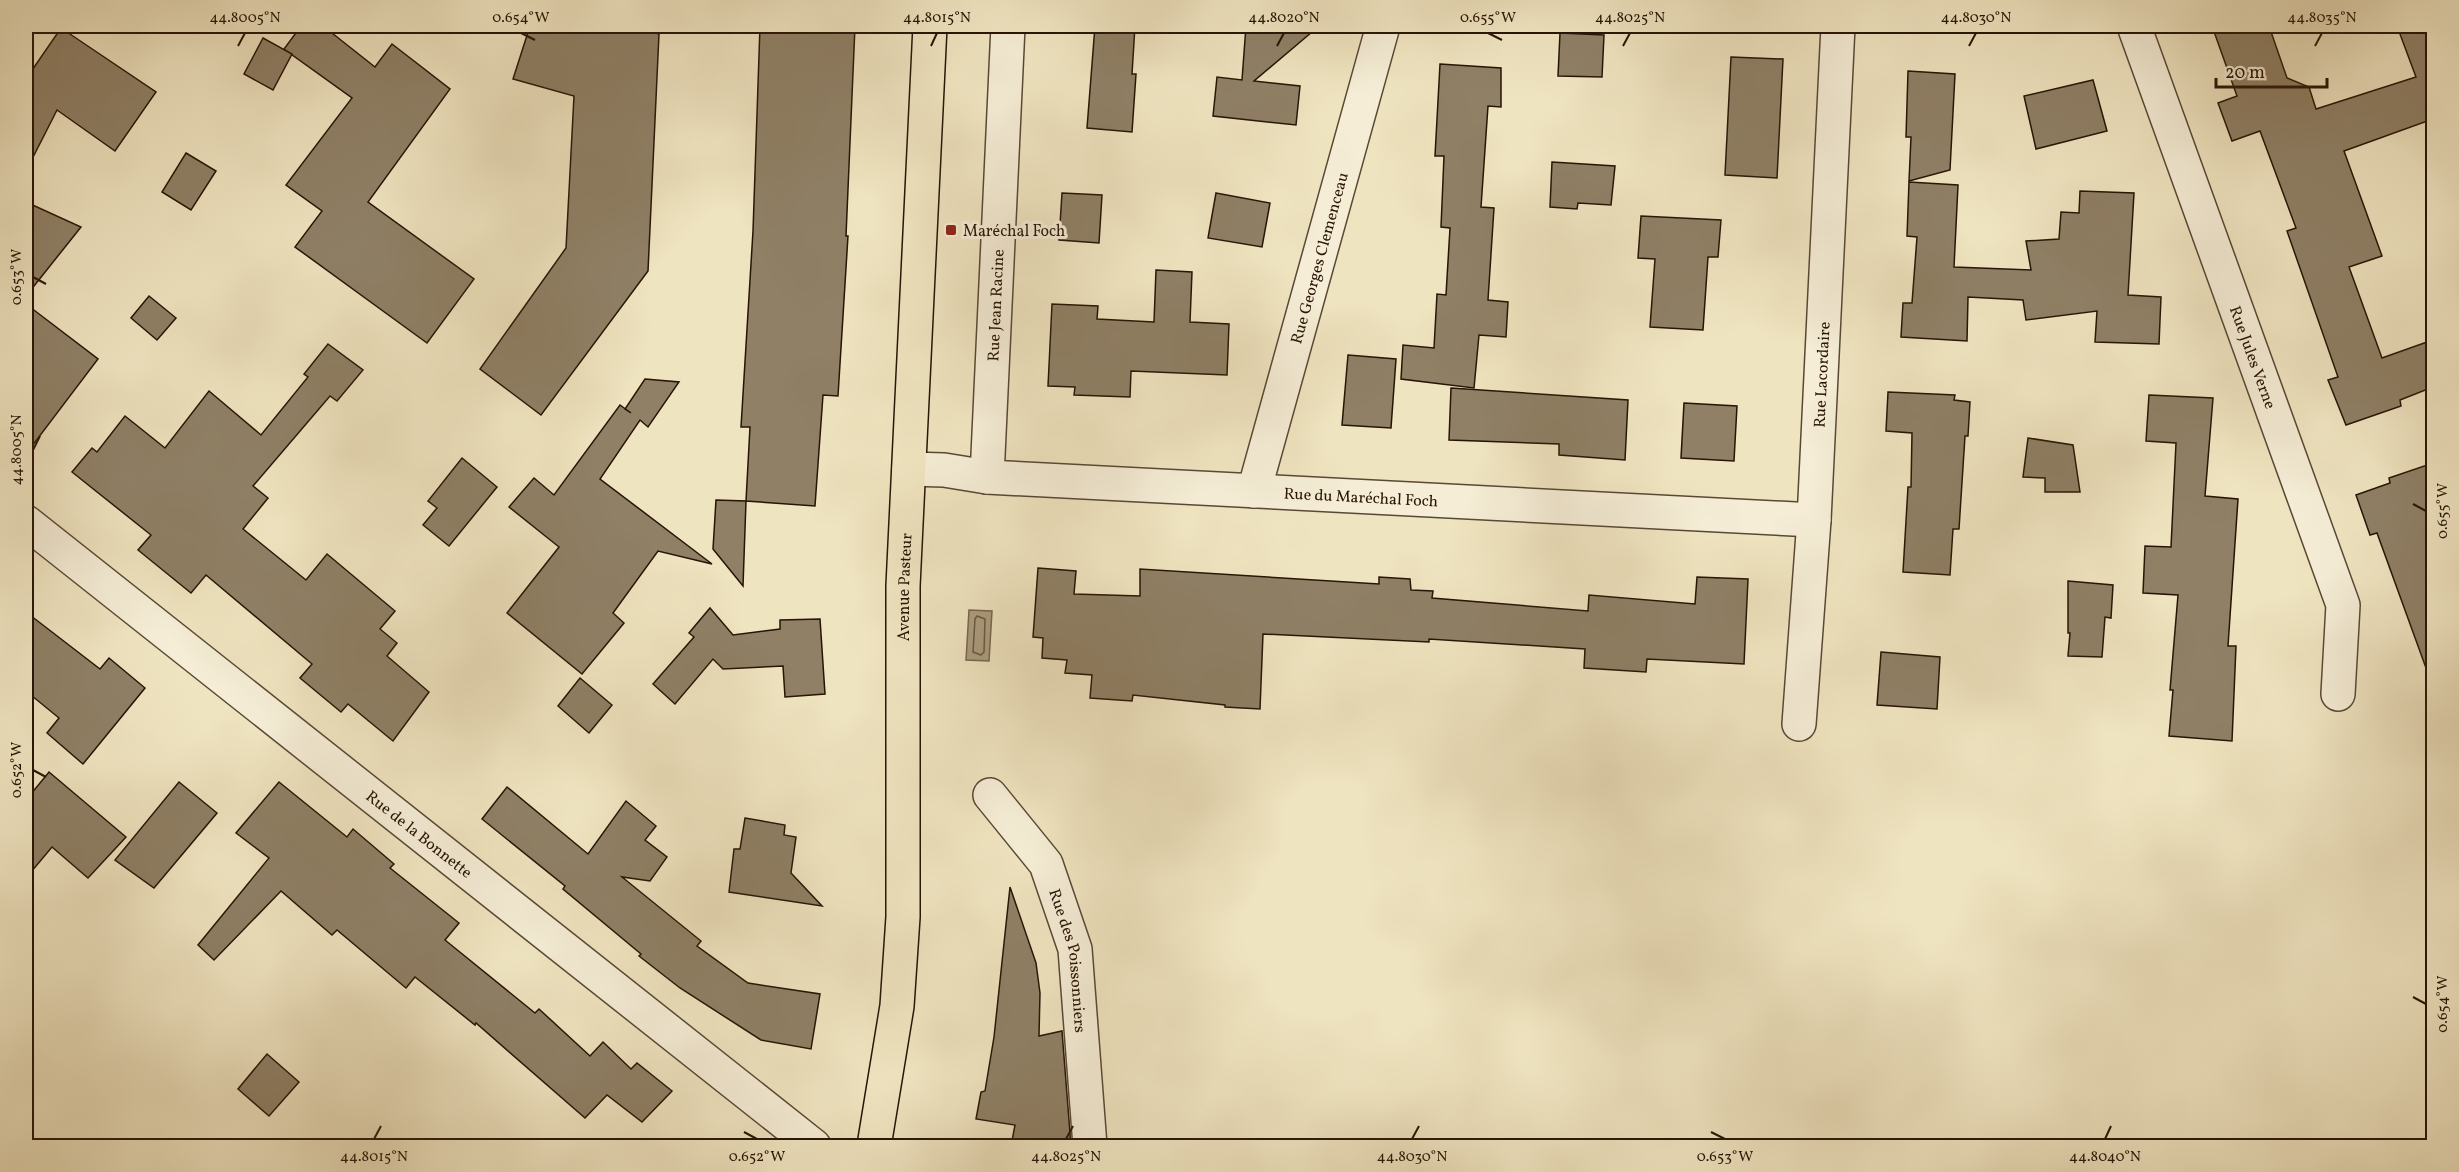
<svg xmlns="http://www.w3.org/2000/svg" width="2459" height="1172" font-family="Vollkorn,serif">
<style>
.water{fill:#ab9d80;stroke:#76664f;stroke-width:1.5}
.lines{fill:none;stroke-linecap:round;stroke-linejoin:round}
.shore{stroke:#695842;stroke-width:1.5}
.building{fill:#8f8066;stroke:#271405;stroke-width:1.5}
.minor-casing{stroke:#594834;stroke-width:36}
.major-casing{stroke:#271405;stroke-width:36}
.minor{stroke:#f5edd6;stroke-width:33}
.major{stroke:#efe4c0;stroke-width:33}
.ticks{fill:none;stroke:#271405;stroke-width:2}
.poi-dot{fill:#8f2418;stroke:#f5edd6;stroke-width:2}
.labels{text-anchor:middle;stroke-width:6;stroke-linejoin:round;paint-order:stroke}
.poi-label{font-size:16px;fill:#271405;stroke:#f5edd6;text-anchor:start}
.street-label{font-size:16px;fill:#271405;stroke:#f5edd6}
.neatline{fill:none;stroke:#271405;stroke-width:2}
.ticks-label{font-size:15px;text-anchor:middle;fill:#271405}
</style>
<rect width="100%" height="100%" fill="#efe4c0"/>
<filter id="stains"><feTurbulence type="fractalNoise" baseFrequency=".00333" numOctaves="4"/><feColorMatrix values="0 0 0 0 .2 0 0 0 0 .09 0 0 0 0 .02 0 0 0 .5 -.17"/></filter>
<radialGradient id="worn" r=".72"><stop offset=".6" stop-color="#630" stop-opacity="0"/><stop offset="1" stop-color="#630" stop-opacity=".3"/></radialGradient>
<path class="water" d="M 969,610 L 992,611 L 989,661 L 966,660 Z"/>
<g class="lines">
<path class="shore" d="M 977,616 L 985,619 L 984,652 L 981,655 L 973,652 L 975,619 Z"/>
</g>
<g class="building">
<path d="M 301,26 L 323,26 L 375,67 L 392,44 L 450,89 L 368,202 L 474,279 L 427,343 L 295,247 L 322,211 L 286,185 L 352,98 L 284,49 Z"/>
<path d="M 530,26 L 633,26 L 659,34 L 648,271 L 541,415 L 480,369 L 566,248 L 574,96 L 513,79 Z"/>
<path d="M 760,26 L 855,26 L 846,236 L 848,236 L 838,396 L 823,395 L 815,506 L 746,501 L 750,427 L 741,427 L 753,231 Z"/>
<path d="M 1095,26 L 1135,26 L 1132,74 L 1136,74 L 1132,132 L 1087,128 Z"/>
<path d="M 1246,26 L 1319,26 L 1254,81 L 1300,86 L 1296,125 L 1213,116 L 1217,77 L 1242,80 Z"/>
<path d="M 2212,26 L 2269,26 L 2287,78 L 2309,87 L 2316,109 L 2416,77 L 2397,26 L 2433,26 L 2433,119 L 2344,151 L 2382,256 L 2349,267 L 2382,358 L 2427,342 L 2433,361 L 2433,387 L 2400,400 L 2401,406 L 2346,425 L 2328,380 L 2338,377 L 2287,231 L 2296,228 L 2260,131 L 2232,141 L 2218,103 L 2237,96 Z"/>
<path d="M 61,28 L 156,92 L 115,151 L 57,110 L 26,171 L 26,79 Z"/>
<path d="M 1560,33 L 1604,35 L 1602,77 L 1558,76 Z"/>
<path d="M 263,38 L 292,54 L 273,90 L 244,74 Z"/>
<path d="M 1731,57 L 1783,59 L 1777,178 L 1725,175 Z"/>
<path d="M 1440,64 L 1501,68 L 1501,107 L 1488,106 L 1481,207 L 1494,208 L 1488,300 L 1508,302 L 1506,337 L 1479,335 L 1474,388 L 1401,379 L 1403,345 L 1434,348 L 1437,294 L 1446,295 L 1450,228 L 1441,227 L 1444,156 L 1435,156 Z"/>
<path d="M 1908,71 L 1955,74 L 1950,170 L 1909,181 L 1911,137 L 1906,137 Z"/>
<path d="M 2093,80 L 2107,131 L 2036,149 L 2024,96 Z"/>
<path d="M 186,153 L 216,171 L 191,210 L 162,192 Z"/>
<path d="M 1552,162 L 1615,166 L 1611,205 L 1578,203 L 1577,209 L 1550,207 Z"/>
<path d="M 1909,182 L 1958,185 L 1954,267 L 2031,270 L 2026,241 L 2059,239 L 2061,212 L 2079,213 L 2080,191 L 2134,193 L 2128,295 L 2161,297 L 2159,344 L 2095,342 L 2097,311 L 2026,320 L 2023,300 L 1968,297 L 1967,341 L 1901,337 L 1903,303 L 1912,303 L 1917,237 L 1907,236 Z"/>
<path d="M 1062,193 L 1102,195 L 1099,243 L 1059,240 Z"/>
<path d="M 1216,193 L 1270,203 L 1262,247 L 1208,238 Z"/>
<path d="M 26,202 L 81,227 L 26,296 Z"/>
<path d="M 1641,216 L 1721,220 L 1718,257 L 1708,257 L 1703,330 L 1650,327 L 1655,259 L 1638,258 Z"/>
<path d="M 1156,270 L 1192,272 L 1190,322 L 1229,324 L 1227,375 L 1131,371 L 1130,397 L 1074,395 L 1075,387 L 1048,386 L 1052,304 L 1098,306 L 1097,319 L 1154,322 Z"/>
<path d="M 149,296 L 176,318 L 157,340 L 131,318 Z"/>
<path d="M 26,304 L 98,359 L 26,454 Z"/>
<path d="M 328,344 L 363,370 L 337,401 L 330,396 L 253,486 L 268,498 L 243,529 L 306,580 L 327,554 L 395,611 L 380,629 L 397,643 L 387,656 L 429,692 L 393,741 L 348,704 L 341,712 L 300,678 L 312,664 L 206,575 L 191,593 L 138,550 L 151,535 L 72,472 L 92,448 L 97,452 L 125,416 L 165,448 L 209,391 L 261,435 L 308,377 L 304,374 Z"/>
<path d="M 1348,355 L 1396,359 L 1391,428 L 1342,425 Z"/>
<path d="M 645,379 L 679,382 L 648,427 L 640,420 L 600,479 L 712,564 L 658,551 L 613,613 L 624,623 L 582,674 L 507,613 L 559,547 L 509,507 L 534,478 L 554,495 L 620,405 L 631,413 L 625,409 Z"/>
<path d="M 1451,388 L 1628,400 L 1625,460 L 1559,455 L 1559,444 L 1449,440 Z"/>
<path d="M 1888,392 L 1955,395 L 1954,400 L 1970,402 L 1968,436 L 1965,436 L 1959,529 L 1953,529 L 1950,575 L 1903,572 L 1908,487 L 1911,487 L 1912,433 L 1886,431 Z"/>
<path d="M 2149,395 L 2213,398 L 2205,496 L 2238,499 L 2228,646 L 2236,646 L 2232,741 L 2169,736 L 2173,690 L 2170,690 L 2178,595 L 2143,593 L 2145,546 L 2171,547 L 2176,443 L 2146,441 Z"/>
<path d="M 1684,403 L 1737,406 L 1734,461 L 1681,458 Z"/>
<path d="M 2028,438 L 2073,445 L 2080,492 L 2045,492 L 2045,478 L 2023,477 Z"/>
<path d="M 462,458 L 497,487 L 449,546 L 423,525 L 437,508 L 428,501 Z"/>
<path d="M 2433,463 L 2433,679 L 2430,679 L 2377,533 L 2370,535 L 2356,495 L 2390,483 L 2389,478 Z"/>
<path d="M 716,500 L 746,501 L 743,586 L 713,549 Z"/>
<path d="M 1038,568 L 1076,571 L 1074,594 L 1140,596 L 1140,569 L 1379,584 L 1379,577 L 1410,579 L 1411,590 L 1433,591 L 1432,598 L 1588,611 L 1589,595 L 1695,604 L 1697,577 L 1748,579 L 1744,664 L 1647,659 L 1646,672 L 1584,668 L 1585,649 L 1429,639 L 1429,642 L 1263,634 L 1260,709 L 1225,707 L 1225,705 L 1133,695 L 1132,701 L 1090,698 L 1092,675 L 1065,673 L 1067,660 L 1042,658 L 1043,638 L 1033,637 Z"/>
<path d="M 2068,581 L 2113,585 L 2111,618 L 2105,617 L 2102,657 L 2068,656 L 2070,633 L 2068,633 Z"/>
<path d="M 710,608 L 733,635 L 780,629 L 780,620 L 820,619 L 825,694 L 785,697 L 783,666 L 723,669 L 713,659 L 675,704 L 653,684 L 694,637 L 689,633 Z"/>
<path d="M 26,612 L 100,669 L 109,658 L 145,688 L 83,764 L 47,733 L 59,718 L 26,691 Z"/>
<path d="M 1881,652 L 1940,657 L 1937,709 L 1877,705 Z"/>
<path d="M 580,678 L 612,705 L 589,733 L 558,706 Z"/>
<path d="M 49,772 L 126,837 L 88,878 L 52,847 L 26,878 L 26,800 Z"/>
<path d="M 179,782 L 217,813 L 154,888 L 115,860 Z"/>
<path d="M 279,782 L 347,837 L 353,829 L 394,864 L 390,868 L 459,923 L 445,940 L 535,1013 L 539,1009 L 590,1056 L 603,1042 L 631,1069 L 637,1063 L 672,1091 L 642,1122 L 607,1095 L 585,1118 L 476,1023 L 475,1025 L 415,977 L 406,988 L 337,930 L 332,935 L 281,891 L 214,960 L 198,945 L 269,858 L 236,833 Z"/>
<path d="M 507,787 L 588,854 L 626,801 L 656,826 L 645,840 L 667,857 L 650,881 L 622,877 L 701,941 L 697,946 L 748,983 L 820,994 L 811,1049 L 761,1040 L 680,988 L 639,956 L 641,954 L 563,889 L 565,886 L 482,819 Z"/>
<path d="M 745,818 L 785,825 L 784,835 L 796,837 L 791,873 L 822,906 L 729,892 L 734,849 L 740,849 Z"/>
<path d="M 1010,887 L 1036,963 L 1040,993 L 1039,1036 L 1062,1031 L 1071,1146 L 1011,1146 L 1015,1125 L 976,1119 L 981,1092 L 985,1091 L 994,1037 Z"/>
<path d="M 267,1054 L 299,1082 L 269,1116 L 238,1089 Z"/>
</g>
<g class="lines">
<g class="minor-casing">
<g id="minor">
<path id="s1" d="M 2134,26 L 2343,605 L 2338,694"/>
<path id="s2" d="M 909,469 L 944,470 L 987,477 L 1814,520"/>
<path id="s3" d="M 987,477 L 1008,26"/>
<path id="s4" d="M 1254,491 L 1383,26"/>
<path id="s5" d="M 26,522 L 814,1146"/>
<path id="s6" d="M 1799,724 L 1814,520 L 1838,26"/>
<path id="s7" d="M 990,795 L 1046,864 L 1075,949 L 1090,1146"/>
</g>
</g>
<g class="major-casing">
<g id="major">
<path id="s8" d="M 874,1146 L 897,1006 L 903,917 L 903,586 L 930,26"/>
</g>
</g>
<use href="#minor" class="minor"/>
<use href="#major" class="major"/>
</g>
<path class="ticks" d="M 521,33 L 535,40M 1488,33 L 1502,40M 238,46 L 245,33M 931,46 L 937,33M 1277,46 L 1284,33M 1623,46 L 1630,33M 1969,46 L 1976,33M 2315,46 L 2322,33M 33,277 L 46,284M 33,450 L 40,436M 2413,504 L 2426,511M 33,770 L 46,777M 2413,997 L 2426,1004M 744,1132 L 757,1139M 1711,1132 L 1725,1139M 374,1139 L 381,1126M 1066,1139 L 1073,1126M 1412,1139 L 1419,1126M 2105,1139 L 2111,1126"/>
<rect class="poi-dot" x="945" y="224" width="12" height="12" rx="3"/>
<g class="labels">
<g class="poi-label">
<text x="963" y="236">Maréchal Foch</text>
</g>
<g class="street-label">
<text dy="6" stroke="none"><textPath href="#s4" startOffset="242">Rue Georges Clemenceau</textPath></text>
<text dy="6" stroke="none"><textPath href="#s3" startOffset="172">Rue Jean Racine</textPath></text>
<text dy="6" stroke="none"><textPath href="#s1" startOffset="352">Rue Jules Verne</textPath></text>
<text dy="6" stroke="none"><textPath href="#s6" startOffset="350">Rue Lacordaire</textPath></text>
<text dy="6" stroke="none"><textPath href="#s2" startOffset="453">Rue du Maréchal Foch</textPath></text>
<text dy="6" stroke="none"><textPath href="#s8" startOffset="561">Avenue Pasteur</textPath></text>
<text dy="6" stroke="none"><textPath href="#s5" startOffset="502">Rue de la Bonnette</textPath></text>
<text dy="6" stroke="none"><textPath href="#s7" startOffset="189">Rue des Poissonniers</textPath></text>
</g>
</g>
<rect width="2459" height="1172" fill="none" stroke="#efe4c0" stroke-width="66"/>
<path d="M2216 78v9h111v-9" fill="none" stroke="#271405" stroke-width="3"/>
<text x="2225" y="78" font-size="18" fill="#271405" stroke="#f5edd6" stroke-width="4.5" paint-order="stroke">20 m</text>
<rect x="33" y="33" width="2393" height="1106" class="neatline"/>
<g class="ticks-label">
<text x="245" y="22">44.8005°N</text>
<text x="521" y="22">0.654°W</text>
<text x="937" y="22">44.8015°N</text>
<text x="1284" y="22">44.8020°N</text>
<text x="1488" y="22">0.655°W</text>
<text x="1630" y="22">44.8025°N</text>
<text x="1976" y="22">44.8030°N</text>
<text x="2322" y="22">44.8035°N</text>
<text transform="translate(16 277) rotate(-90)" y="5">0.653°W</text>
<text transform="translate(16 450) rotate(-90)" y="5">44.8005°N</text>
<text transform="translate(2442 511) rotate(-90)" y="5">0.655°W</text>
<text transform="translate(16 770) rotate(-90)" y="5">0.652°W</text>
<text transform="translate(2442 1004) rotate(-90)" y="5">0.654°W</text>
<text x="374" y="1161">44.8015°N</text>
<text x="757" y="1161">0.652°W</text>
<text x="1066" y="1161">44.8025°N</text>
<text x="1412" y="1161">44.8030°N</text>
<text x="1725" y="1161">0.653°W</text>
<text x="2105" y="1161">44.8040°N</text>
</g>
<rect width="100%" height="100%" filter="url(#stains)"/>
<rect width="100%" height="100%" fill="url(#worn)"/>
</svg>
